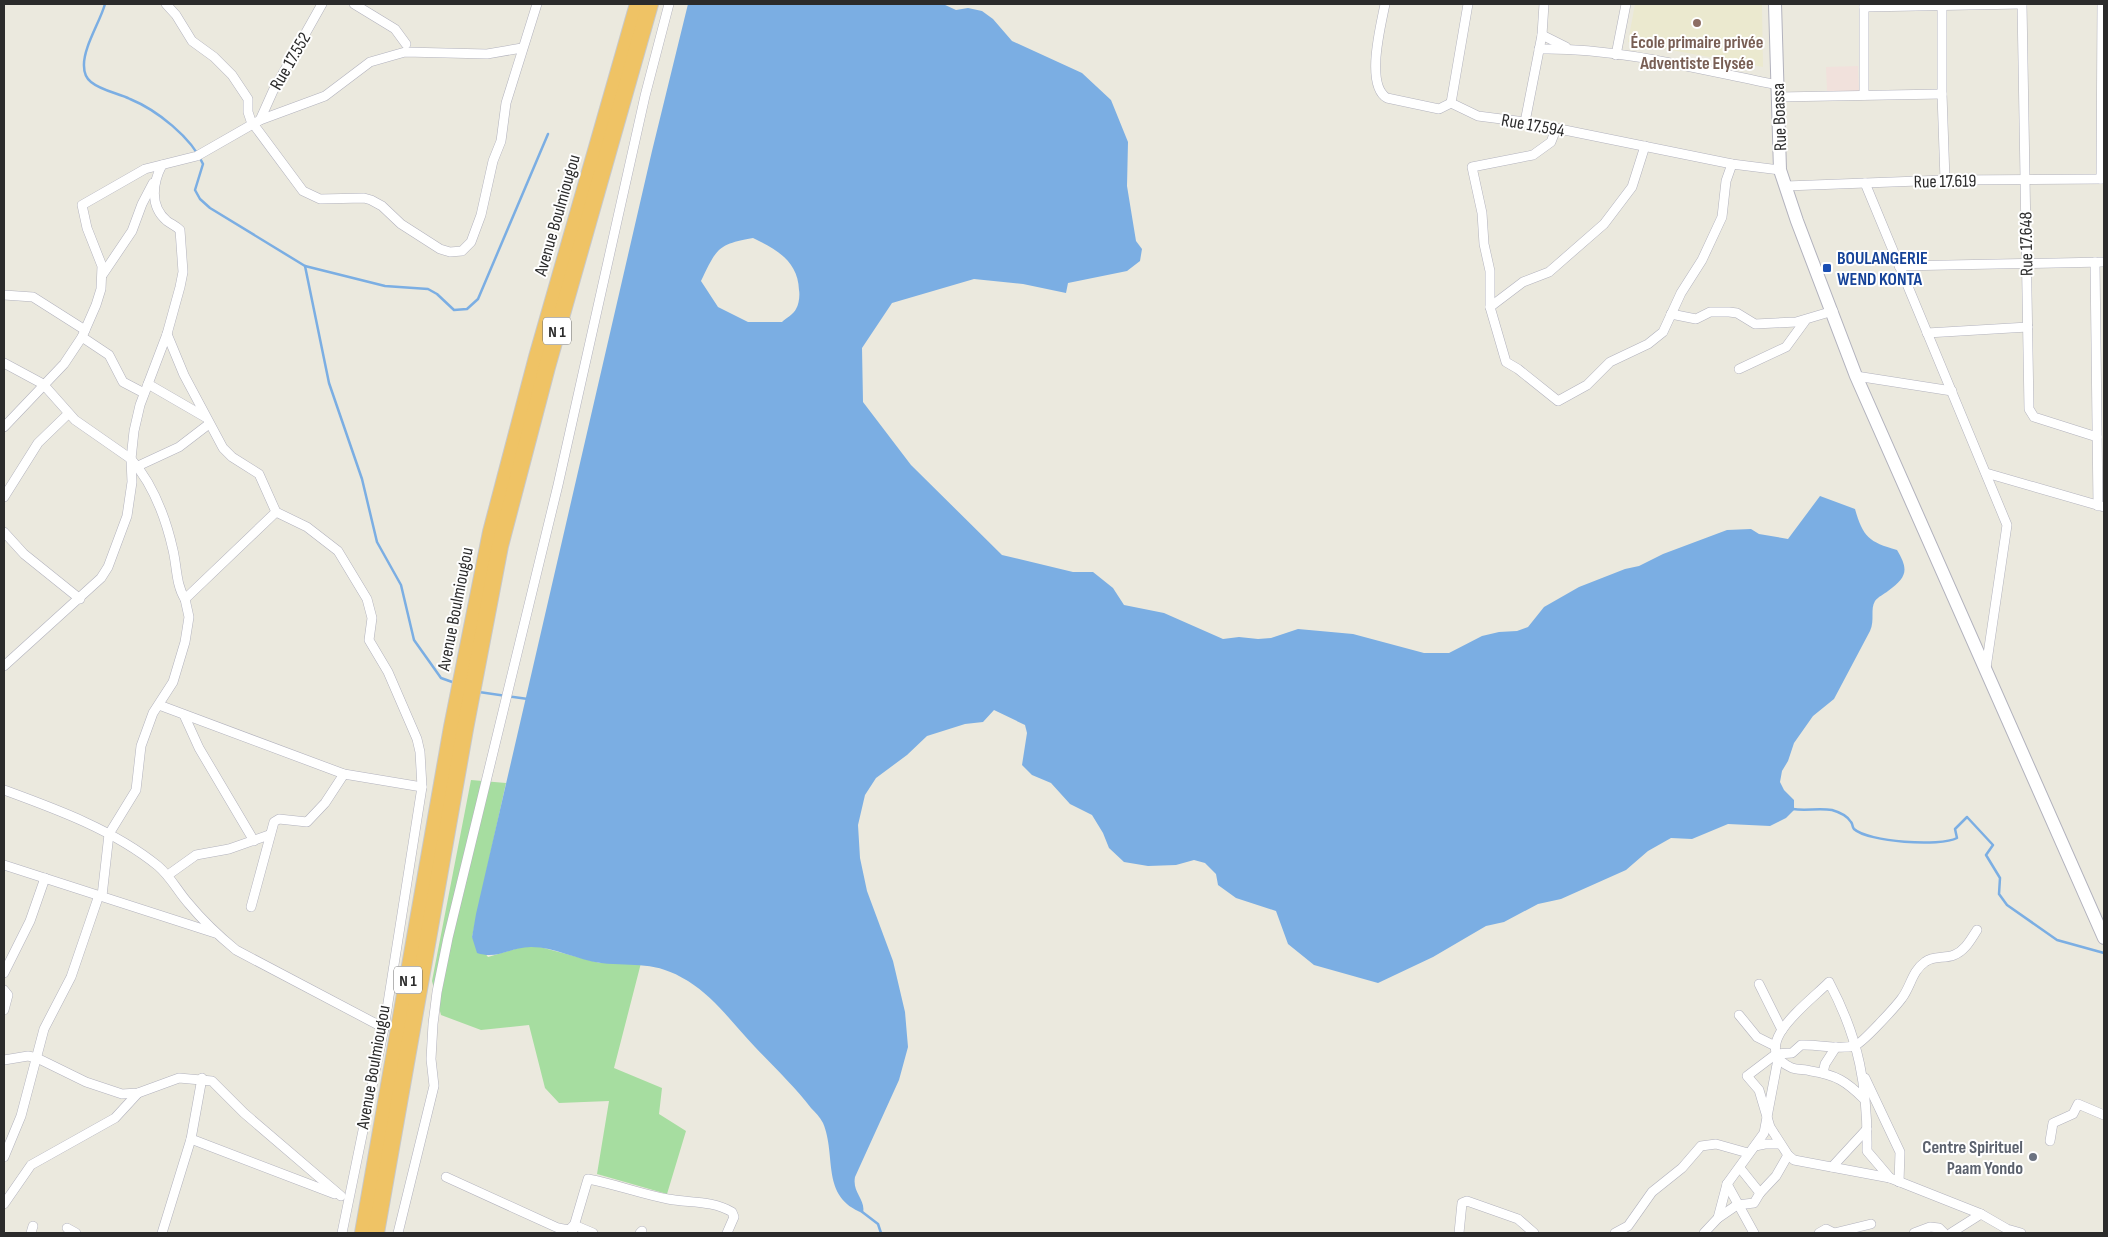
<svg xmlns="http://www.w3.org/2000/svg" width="2108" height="1237" font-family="'Sofia Sans Condensed',sans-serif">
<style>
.education{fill:#ebe9cf}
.medical{fill:#f1e1dc}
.green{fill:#a6dda0}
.water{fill:#7baee3;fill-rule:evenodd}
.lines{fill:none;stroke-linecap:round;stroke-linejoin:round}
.stream{stroke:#7baee3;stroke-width:2.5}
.street-casing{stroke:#b2b2bd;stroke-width:10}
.secondary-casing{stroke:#b2b2bd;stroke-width:14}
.highway-casing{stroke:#c8c8c8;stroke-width:18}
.street{stroke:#fff;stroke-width:9}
.secondary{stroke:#fff;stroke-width:12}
.highway{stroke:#efc365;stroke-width:16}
.education-dot{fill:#8d6e63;stroke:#fff;stroke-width:2}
.transit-dot{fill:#1a4fb4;stroke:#fff;stroke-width:2}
.worship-dot{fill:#6b7280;stroke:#fff;stroke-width:2}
.labels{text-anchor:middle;stroke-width:4;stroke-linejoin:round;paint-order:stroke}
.shield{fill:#fff;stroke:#6b6b6b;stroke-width:1}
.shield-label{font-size:16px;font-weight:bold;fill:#2b2b2b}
.education-label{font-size:18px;font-weight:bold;fill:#785e54;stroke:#fff}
.street-label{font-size:18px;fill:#2b2b2b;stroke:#fff}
.transit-label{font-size:18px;font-weight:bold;fill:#164399;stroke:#fff;text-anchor:start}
.worship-label{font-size:18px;font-weight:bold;fill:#5b616d;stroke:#fff;text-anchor:end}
</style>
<rect width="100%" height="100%" fill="#ebe9de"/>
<path class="education" d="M 1635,4 L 1762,4 L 1763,67 L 1628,42 Z"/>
<path class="medical" d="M 1858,66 L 1859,91 L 1827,91 L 1826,67 Z"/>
<path class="green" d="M 471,780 L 506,783 L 472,937 L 488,957 L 522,947 L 540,947 L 600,963 L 641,963 L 614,1068 L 662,1088 L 659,1114 L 686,1131 L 667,1194 L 597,1174 L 609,1101 L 559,1103 L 545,1088 L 529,1025 L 481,1030 L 441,1015 L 432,981 Z"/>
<path class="water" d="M 688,4 L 943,4 L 956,10 L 968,8 L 982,11 L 993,19 L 1012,41 L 1082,73 L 1111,100 L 1128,142 L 1127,186 L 1136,241 L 1142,249 L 1140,261 L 1127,271 L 1068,283 L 1066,293 L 1023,284 L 974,279 L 892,303 L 862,348 L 863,402 L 911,465 L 1002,555 L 1073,572 L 1093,572 L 1113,588 L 1124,605 L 1164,613 L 1223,639 L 1239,637 L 1258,639 L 1271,638 L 1298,629 L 1353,634 L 1424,653 L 1449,653 L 1482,636 L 1499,632 L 1517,631 L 1528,627 L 1544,607 L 1579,587 L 1625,569 L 1639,566 L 1663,554 L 1727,530 L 1751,529 L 1759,534 L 1788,539 L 1820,496 L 1855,509 C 1863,537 1869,542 1897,550 C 1909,570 1907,577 1888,591 C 1884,594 1878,597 1875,601 C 1870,609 1875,620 1870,631 L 1834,699 L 1813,716 L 1794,743 L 1788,761 L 1782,771 L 1780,782 L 1784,790 L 1794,800 L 1794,810 L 1786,818 L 1770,826 L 1728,824 L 1692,839 L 1671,838 L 1648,851 L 1626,870 L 1561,899 L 1538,904 L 1504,922 L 1486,926 L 1433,957 L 1378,983 L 1314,965 L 1288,944 L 1276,911 L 1236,898 L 1218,885 L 1216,874 L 1205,863 L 1194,860 L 1176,865 L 1148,866 L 1124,862 L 1109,848 L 1103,833 L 1092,815 L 1070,804 L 1051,783 L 1032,775 L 1022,765 L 1027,733 L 1025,725 L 994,710 L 983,722 L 965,724 L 927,736 L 907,755 L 876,778 L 865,795 L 858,825 L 860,858 L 867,891 L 893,961 L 905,1012 L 908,1047 L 899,1080 L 855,1177 C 852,1193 866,1199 863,1213 C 820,1197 837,1156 823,1123 C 820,1117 815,1112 811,1108 C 794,1086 774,1067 755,1047 C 733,1024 715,998 688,981 C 654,960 636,967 601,963 C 577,960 555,947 531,947 C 510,947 498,960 477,953 L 472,937 L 476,914 L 652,151 ZM 753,238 C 776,249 798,261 799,290 C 800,295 799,304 796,309 C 794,314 786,318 782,322 L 748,322 L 718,307 L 701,281 C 716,250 717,244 753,238 Z"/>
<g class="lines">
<g class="stream">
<path d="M 105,4 C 100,22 83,48 84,66 C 84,72 86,78 91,82 C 102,91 118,93 130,99 C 157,110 192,138 203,164 L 195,190 L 200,199 L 210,208 L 305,266 L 385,286 L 428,289 L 437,294 L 454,310 L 467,309 L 478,299 L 548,134"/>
<path d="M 305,266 L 329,383 L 362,479 L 377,542 L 401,585 L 414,640 L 441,678 L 455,683"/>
<path d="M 479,692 L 528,699"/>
<path d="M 1793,809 C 1805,811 1819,808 1832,810 C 1839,812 1847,815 1851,822 C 1853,824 1852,827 1854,829 C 1868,842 1940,847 1957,838 L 1955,829 L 1967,817 L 1993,845 L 1986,855 L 2000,878 L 1999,894 L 2007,905 L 2057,940 L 2104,953"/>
<path d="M 861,1211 L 878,1224 L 881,1233"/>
</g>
<g class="street-casing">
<g id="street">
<path d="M 166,4 L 176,15 L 192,41 L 214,57 L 232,75 L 248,99 L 248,112 L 251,121 L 303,191 L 320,199 L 364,198 L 371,200 L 382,206 L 401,224 L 440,249 L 450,252 L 462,251 L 471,242 L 481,215 L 493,161 L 501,141 L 506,103 L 537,4"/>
<path d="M 354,4 L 395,29 L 406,44"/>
<path d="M 1385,4 C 1381,25 1365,85 1387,98 L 1439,109 L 1451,103 L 1478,116 L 1525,122 L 1732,164 L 1780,170"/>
<path d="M 2022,4 L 2029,409 L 2034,417 L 2097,437"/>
<path d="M 1864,7 L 2022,4"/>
<path d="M 1942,7 L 1942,94 L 1945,180"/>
<path d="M 1542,35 L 1566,47"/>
<path d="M 1539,49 C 1616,47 1701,70 1778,85"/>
<path d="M 1616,55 L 1626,4"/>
<path d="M 1864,95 L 1864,4"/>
<path d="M 1778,97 L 1942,94"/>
<path d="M 1451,103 L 1468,4"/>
<path d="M 260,120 L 273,91 L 322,4"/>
<path d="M 1525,122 L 1542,35 L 1544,4"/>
<path d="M 1556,129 L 1551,142 L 1533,155 L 1472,167 L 1482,213 L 1484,244 L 1490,271 L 1490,307 L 1506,362 L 1518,369 L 1558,401 L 1587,385 L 1610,362 L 1648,344 L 1663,332 L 1681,293 L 1702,260 L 1722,217 L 1726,181 L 1732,164"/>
<path d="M 2101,179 L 2102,4"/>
<path d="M 1865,183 L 2007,525 L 1986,668"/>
<path d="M 1786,186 L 1945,180 L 2104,179"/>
<path d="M 2095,262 L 2098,506"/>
<path d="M 1899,266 L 2104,262"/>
<path d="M 103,274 L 132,231 L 142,204 L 153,183"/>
<path d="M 4,295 L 33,297 L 85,330"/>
<path d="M 1490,307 L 1523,282 L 1549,272 L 1604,224 L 1632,187 L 1645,146"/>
<path d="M 1671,314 L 1696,319 L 1710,312 L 1729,312 L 1737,313 L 1755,324 L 1796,322 L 1833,311"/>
<path d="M 1927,333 L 2028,327"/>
<path d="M 167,334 L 184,375 L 223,448 L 232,457 L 259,474 L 276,512 L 307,527 L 338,551 L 367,599 L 372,618 L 369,640 L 388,672 L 417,739 L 420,752 L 422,787 L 384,1028"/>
<path d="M 82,337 L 109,355 L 123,382 L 144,393"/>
<path d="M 4,363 L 43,384 L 75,420 L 131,459 C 153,484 166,519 173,550 C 177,567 176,585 185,599"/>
<path d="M 1739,369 L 1786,347 L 1805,321"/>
<path d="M 1856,376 L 1952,391"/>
<path d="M 148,384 L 205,417"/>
<path d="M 4,427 L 64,364 L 82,337 L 96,305 L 101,289 L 102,266 L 87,228 L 82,205 L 145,169 L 197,156 L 260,120 L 325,96 L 370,62 L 405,52 L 487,54 L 522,48"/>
<path d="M 138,466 L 179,447 L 209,424"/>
<path d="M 1986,473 L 2104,507"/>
<path d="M 4,497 L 38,443 L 68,414"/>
<path d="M 4,532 L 24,554 L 80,599"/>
<path d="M 4,666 L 101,578 L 108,567 L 127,516 L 132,482 L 131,459 L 134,431 L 140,405 L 167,334 L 180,287 L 183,272 L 180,230 C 176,226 171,224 167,221 C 149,206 153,182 162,165"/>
<path d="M 159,705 L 344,774 L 422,787"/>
<path d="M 184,715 L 199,748 L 254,841"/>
<path d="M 4,790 C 56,809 114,830 158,866 C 171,877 178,892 189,904 C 203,921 219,936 236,950 L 384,1028 L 342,1233"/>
<path d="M 4,865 L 215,933"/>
<path d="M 168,875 L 196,855 L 229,849 L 269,835"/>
<path d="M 102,896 L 109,834 L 136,790 L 141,746 L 153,713 L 173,682 L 185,642 L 189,617 L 185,599 L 276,512"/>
<path d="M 251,907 L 274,822 L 279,819 L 307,822 L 325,803 L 344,774"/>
<path d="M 4,973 L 30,921 L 45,878"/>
<path d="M 1759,984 L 1782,1030"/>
<path d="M 4,990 L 8,995 L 4,1010"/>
<path d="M 1739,1015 L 1757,1037 L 1775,1046"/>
<path d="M 4,1060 L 28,1056 L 37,1058 L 86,1082 L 122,1094 L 138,1093 L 179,1078 L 212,1081 L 244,1113 L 341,1196"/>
<path d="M 1823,1073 L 1825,1064 L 1836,1047"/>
<path d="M 1865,1078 L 1900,1152 L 1899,1182"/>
<path d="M 1864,1099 C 1846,1081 1836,1075 1811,1071 C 1805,1069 1798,1070 1792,1068 C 1745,1047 1811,1001 1829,982 C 1859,1038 1868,1088 1867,1151 L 1890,1178 L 1981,1214 L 2007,1229 L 2021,1233"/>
<path d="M 191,1139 L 335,1194"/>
<path d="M 2050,1141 L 2053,1123 L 2073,1114 L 2078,1104 L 2104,1115"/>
<path d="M 1755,1146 L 1765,1144 L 1780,1144"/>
<path d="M 4,1157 L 21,1116 L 44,1029 L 71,977 L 99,895"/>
<path d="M 1832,1167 L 1867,1129"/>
<path d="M 1740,1168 L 1760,1193"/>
<path d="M 446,1177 L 558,1228 L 569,1230 L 574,1225 L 593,1233"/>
<path d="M 1890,1178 L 1794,1160 L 1788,1155 L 1770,1127 L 1759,1090 L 1747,1076 L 1776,1054 L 1792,1053 L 1801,1045 C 1819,1044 1837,1050 1854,1046 C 1861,1045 1897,1005 1902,998 C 1911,986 1912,971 1925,962 C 1934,955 1944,959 1954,955 C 1965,951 1971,939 1977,930"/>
<path d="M 1727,1184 L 1754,1233"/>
<path d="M 4,1204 L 31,1165 L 115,1118 L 138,1093"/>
<path d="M 1718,1218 L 1737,1205 L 1754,1203 L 1760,1193 L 1776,1176 L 1788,1155"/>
<path d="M 67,1228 L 76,1233"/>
<path d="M 31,1233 L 33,1226"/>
<path d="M 162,1233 L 191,1139 L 202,1078"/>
<path d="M 398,1233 L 434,1086 L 431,1059 L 433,1024 L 437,992 L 448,938 L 558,485 L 645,96 L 669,4"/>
<path d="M 572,1233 L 588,1179 C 615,1184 641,1194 668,1199 C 689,1203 712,1200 732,1212 L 734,1217 L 727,1233"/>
<path d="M 640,1233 L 642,1231"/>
<path d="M 1459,1233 L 1462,1203 L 1467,1201 L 1518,1219 L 1534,1233"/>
<path d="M 1615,1233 L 1628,1226 L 1652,1192 L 1682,1168 L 1701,1146 L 1716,1144 L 1748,1153"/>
<path d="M 1704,1233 L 1718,1218 L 1727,1184 L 1764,1133 L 1778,1059"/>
<path d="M 1819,1233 L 1826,1229 L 1834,1233"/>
<path d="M 1834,1233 L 1871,1224"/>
<path d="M 1914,1233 L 1930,1227 L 1939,1228 L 1944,1233"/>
<path d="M 1951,1233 L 1981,1214"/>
</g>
</g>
<g class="secondary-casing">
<path id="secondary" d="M 1775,4 L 1780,170 L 1797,221 L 1856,376 L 2104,938"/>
</g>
<g class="highway-casing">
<g id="highway">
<path d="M 363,1233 L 452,727 L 491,532 L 537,357 L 638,4"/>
<path d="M 376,1233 L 465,729 L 500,546 L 547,367 L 650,4"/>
</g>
</g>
<use href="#street" class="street"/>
<use href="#secondary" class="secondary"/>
<use href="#highway" class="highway"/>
</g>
<circle class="education-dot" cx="1697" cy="23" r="5"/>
<rect class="transit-dot" x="1822" y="263" width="10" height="10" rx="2.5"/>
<circle class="worship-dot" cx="2033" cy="1157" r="5"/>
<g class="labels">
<g class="shield">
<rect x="543" y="317.5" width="28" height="27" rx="4"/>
<rect x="394" y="966.5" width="28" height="27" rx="4"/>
</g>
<g class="shield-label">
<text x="557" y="337">N 1</text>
<text x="408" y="986">N 1</text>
</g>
<g class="education-label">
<text x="1697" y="48">École primaire privée<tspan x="1697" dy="21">Adventiste Elysée</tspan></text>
</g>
<g class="street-label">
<text transform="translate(290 61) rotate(-60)" y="6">Rue 17.552</text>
<text transform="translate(1779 117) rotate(-92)" y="6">Rue Boassa</text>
<text transform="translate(1533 125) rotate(10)" y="6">Rue 17.594</text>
<text transform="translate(1945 181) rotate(-1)" y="6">Rue 17.619</text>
<text transform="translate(557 215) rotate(-74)" y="6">Avenue Boulmiougou</text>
<text transform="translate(2026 244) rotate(-91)" y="6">Rue 17.648</text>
<text transform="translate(455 609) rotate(-79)" y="6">Avenue Boulmiougou</text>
<text transform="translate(373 1067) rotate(-80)" y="6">Avenue Boulmiougou</text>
</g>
<g class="transit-label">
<text x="1837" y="264">BOULANGERIE<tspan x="1837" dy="21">WEND KONTA</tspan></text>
</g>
<g class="worship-label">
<text x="2023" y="1153">Centre Spirituel<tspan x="2023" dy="21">Paam Yondo</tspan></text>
</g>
</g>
<rect width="2108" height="1237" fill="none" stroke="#2b2b2b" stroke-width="10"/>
</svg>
